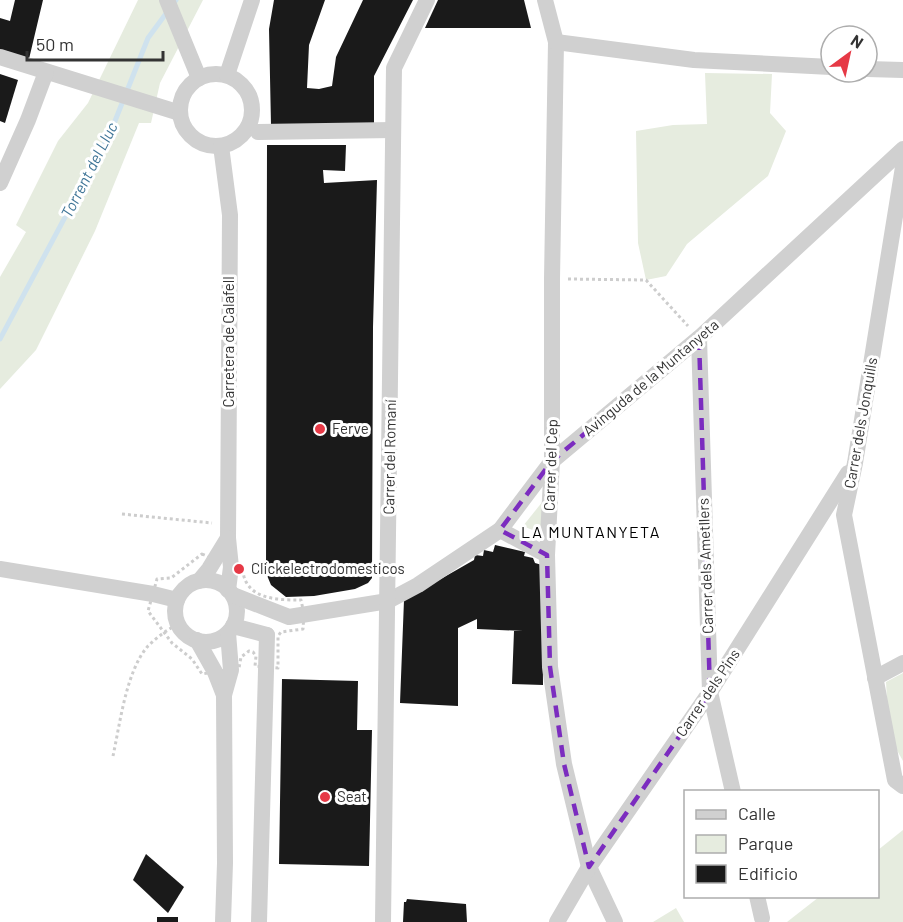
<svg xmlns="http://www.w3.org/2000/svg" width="903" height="922" font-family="Barlow,sans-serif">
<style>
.green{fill:#e6ecdf}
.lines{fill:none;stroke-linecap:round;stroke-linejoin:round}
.stream{stroke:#cfe2ee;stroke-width:5}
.building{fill:#1a1a1a}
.path{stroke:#cdcdcd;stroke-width:3;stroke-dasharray:3 3;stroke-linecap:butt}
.street{stroke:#d0d0d0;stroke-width:16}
.marked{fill:none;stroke:#7b2cbf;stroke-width:4.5;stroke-dasharray:12 8;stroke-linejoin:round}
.poi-dot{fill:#e63946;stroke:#fff;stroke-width:2}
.labels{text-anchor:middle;stroke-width:6;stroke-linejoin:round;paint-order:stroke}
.street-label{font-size:15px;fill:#333;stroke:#fff}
.poi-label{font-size:15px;fill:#333;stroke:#fff;text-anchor:start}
.water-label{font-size:16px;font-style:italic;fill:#3f7597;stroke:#fff}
.neighbourhood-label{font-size:16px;letter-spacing:1.5px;fill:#000;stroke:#fff}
</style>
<rect width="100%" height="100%" fill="#fff"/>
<g class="green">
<path d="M 138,0 L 203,0 L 160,83 L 151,123 L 139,123 L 95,231 L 36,350 L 0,389 L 0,277 L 26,232 L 16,225 L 58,141 L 88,103 Z"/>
<path d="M 705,73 L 772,74 L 770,113 L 786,131 L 768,176 L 687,244 L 666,276 L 646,280 L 638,243 L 636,131 L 673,125 L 707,124 Z"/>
<path d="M 543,501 L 544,535 L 523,526 Z"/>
<path d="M 903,673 L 903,761 L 889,736 L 886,682 Z"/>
<path d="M 903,830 L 903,922 L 787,922 L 819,897 L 878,896 L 878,850 Z"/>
<path d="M 676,908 L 684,922 L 653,922 Z"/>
</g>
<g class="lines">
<path class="stream" d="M 0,339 L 111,131 L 148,38 L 176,0"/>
</g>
<g class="building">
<path d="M 15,0 L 43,0 L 29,59 L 0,50 L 0,18 L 10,21 Z"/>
<path d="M 274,0 L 325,0 L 309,45 L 307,88 L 319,89 L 332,86 L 336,57 L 363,0 L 413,0 L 374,76 L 374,125 L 271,125 L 269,29 Z"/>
<path d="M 438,0 L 524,0 L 531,28 L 425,28 Z"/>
<path d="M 0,74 L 18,80 L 5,123 L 0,121 Z"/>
<path d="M 267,145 L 346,145 L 345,171 L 323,170 L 324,183 L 377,180 L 373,327 L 372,578 L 368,583 L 355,589 L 314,596 L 286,597 L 271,585 L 266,573 Z"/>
<path d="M 495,545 L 525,552 L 524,556 L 533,558 L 535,563 L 542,565 L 543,685 L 512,684 L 514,631 L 523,631 L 477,629 L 477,619 L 458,628 L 458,706 L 400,703 L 404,600 L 474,560 L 475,555 L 483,556 L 484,550 L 493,552 Z"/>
<path d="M 282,679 L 358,681 L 357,730 L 372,730 L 369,866 L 279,864 Z"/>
<path d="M 146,854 L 184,887 L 168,913 L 133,880 Z"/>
<path d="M 407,899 L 466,904 L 467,922 L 403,922 L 404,902 L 406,902 Z"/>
<rect x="157" y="917" width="21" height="5"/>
</g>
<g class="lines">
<g class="path">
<path d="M 568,279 L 646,280 L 688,326"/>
<path d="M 122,514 L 212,523"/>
<path d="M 202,554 L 243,572 C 247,600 279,600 301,600 L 304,614 L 303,629 L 281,632 L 278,636 L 278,668 L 255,666 L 256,656 L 253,652 L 249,651 L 241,657 L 239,668 L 202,674 L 192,659 L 172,643 L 148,611 L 157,579 L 171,578 Z"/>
<path d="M 113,756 C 120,724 126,671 148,646 C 157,637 167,630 178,624"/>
</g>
<g class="street">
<path d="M 167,0 L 199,78"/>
<path d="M 545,0 L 556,42 L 552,279 L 552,461 L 547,555 L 550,667 L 564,764 L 589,867 L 615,922"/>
<path d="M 556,42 L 694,60 L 831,67"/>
<path d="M 0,57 L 180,113"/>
<path d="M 867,69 L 903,70"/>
<circle cx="216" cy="110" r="36"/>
<path d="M 227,75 L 252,0"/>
<path d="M 258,132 L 393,130"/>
<path d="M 221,146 L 230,215 L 228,538 L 231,567 L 228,590"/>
<path d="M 903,167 L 855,463 L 844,515 L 895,780 L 903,786"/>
<path d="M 0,183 L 28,120 L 46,72"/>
<path d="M 699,338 L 710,692 L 733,792"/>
<path d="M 500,530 L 547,555"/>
<path d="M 0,569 L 153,594 L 177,600"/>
<circle cx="206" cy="611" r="31"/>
<path d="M 199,581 L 209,569 L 228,538"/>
<path d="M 233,595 L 289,617 L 388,601 L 418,585 L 500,530 L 552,461 L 699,338 L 903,149"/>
<path d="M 233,626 L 267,635"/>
<path d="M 197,640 L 215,672 L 224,695"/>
<path d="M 875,678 L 903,663"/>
<path d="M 757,896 L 762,918"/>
<path d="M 223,922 L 225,863 L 224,695 L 231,670 L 228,633"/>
<path d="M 259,922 L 267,635"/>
<path d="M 383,922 L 394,68 L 427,0"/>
<path d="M 557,922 L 589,867 L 710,692 L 848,473"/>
</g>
</g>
<path class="marked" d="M 699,338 L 710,692 L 589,867 L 564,764 L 550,667 L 547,555 L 500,530 L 552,461 Z"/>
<g class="poi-dot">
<circle cx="320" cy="429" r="6"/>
<circle cx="239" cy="569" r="6"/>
<circle cx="325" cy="797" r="6"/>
</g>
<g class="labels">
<g class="street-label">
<text transform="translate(229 342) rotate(-90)" y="5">Carretera de Calafell</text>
<text transform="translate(651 378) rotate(-40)" y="5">Avinguda de la Muntanyeta</text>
<text transform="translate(861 423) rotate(-80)" y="5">Carrer dels Jonquills</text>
<text transform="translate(390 457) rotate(-89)" y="5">Carrer del Romaní</text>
<text transform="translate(551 465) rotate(-88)" y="5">Carrer del Cep</text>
<text transform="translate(706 566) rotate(-92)" y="5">Carrer dels Ametllers</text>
<text transform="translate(708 693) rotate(-56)" y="5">Carrer dels Pins</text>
</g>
<g class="poi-label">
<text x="332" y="434">Ferve</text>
<text x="251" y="574">Clickelectrodomesticos</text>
<text x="337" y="802">Seat</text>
</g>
<g class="water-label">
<text transform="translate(89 170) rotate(-63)" y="6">Torrent del Lluc</text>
</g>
<g class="neighbourhood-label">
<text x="591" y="538">LA MUNTANYETA</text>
</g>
</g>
<rect x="684" y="790" width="195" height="108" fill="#ffffff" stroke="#adadad" stroke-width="1.5"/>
<rect x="696" y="810" width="30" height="9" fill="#d0d0d0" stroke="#adadad" stroke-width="1.5"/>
<text x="738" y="820" font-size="18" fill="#333333">Calle</text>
<rect x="696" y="835" width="30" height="18" fill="#e6ecdf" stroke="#adadad" stroke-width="1.5"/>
<text x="738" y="850" font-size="18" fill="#333333">Parque</text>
<rect x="696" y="865" width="30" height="18" fill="#1a1a1a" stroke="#adadad" stroke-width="1.5"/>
<text x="738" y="880" font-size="18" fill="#333333">Edificio</text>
<g transform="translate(849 54) rotate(33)"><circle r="28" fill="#ffffff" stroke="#adadad" stroke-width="1.5"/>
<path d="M0-4.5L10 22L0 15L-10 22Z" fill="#e63946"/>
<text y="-9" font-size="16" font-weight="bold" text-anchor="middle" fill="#333333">N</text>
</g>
<path d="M27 51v9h136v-9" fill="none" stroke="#333333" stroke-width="3"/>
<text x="36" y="51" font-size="18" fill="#333333" stroke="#ffffff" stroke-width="4.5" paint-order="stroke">50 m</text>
</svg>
